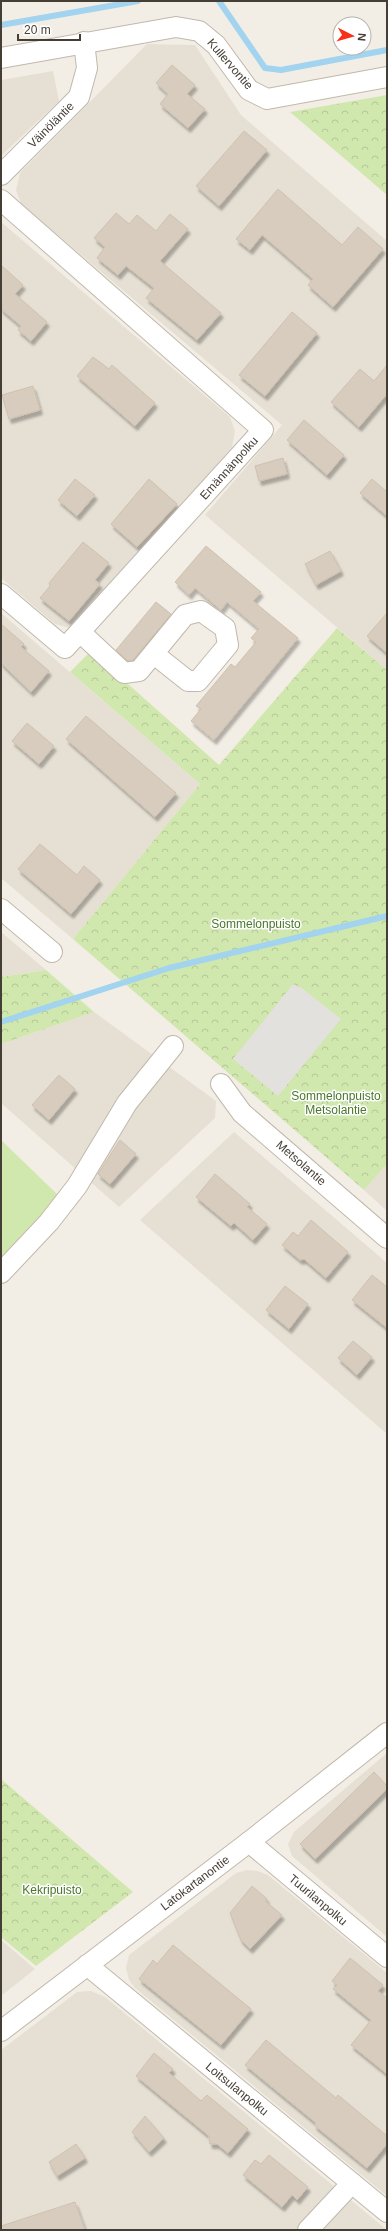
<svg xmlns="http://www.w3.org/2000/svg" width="388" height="2231" font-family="Helvetica,sans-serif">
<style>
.residential{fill:#e6e0d4}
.grass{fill:#d0e7ae}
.park{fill:url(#park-crowns)}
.parking{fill:#e3e1de}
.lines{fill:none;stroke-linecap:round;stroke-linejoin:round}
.stream{stroke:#a2d3ef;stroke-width:6}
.building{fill:#d7ccbe;stroke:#cfc1ae;filter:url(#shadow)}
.minor-casing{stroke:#c1b8ab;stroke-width:22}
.minor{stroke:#fff;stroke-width:20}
.labels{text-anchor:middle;stroke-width:3;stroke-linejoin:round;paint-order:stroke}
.street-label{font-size:12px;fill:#453e35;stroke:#fff}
.park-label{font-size:12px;fill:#497629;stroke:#fff}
</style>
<defs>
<pattern id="park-crowns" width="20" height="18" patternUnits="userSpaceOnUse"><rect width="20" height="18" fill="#d0e7ae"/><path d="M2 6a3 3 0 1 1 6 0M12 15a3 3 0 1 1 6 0" fill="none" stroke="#b4c796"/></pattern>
<filter id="shadow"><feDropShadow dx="2.5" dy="4.5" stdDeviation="1" flood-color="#0004"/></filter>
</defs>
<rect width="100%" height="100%" fill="#f3eee5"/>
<g class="residential">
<path d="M 147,44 L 195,45 L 241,115 L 387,241 L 387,670 L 205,515 L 282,425 L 21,204 L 16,190 L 20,173 Z"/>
<path d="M 53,71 L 59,101 L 1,156 L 1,80 Z"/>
<path d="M 1,222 L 230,417 L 235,431 L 232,447 L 83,622 L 69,628 L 55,624 L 1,578 Z"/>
<path d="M 1,613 L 200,784 L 73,939 L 1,878 Z"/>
<path d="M 1,932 L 46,970 L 1,977 Z"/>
<path d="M 94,1012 L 216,1101 L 215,1118 L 119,1207 L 1,1103 L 1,1044 Z"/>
<path d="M 234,1132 L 387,1263 L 387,1434 L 140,1220 Z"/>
<path d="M 387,1164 L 387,1211 L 364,1190 Z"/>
<path d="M 387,1753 L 387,1937 L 292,1856 L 288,1844 L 294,1832 Z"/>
<path d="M 247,1870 L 258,1871 L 268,1875 L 387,1973 L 387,2196 L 135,1988 L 129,1980 L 126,1968 L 129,1955 L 236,1873 Z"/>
<path d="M 1,1940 L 35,1969 L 1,1996 Z"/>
<path d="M 91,1991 L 105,1997 L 387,2230 L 2,2230 L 1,2050 L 77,1992 Z"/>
</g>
<path class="grass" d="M 1,1140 L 59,1196 L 1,1257 Z"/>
<g class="park">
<path d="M 387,95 L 387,195 L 290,112 Z"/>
<path d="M 337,628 L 387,670 L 387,1164 L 364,1190 L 73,939 L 200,784 L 70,672 L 91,651 L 219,765 Z"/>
<path d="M 46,970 L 94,1012 L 1,1044 L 1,977 Z"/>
<path d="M 1,1779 L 133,1892 L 36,1966 L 1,1937 Z"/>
</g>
<path class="parking" d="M 293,984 L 303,989 L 341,1019 L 278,1096 L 233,1059 Z"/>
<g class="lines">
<g class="stream">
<path d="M 219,1 L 265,68 L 281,70 L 387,50"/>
<path d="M 1,25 L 138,1"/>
<path d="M 1,1022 L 169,968 L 387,916"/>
</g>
</g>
<g class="building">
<path d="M 172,65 L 195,85 L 187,94 L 205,109 L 188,128 L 160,104 L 168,94 L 156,83 Z"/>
<path d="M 244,131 L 267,150 L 219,206 L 196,186 Z"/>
<path d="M 278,189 L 342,245 L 358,227 L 383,249 L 333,307 L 308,285 L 313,279 L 262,235 L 250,250 L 236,239 Z"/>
<path d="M 116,213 L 129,224 L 137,215 L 156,231 L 170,214 L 188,229 L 160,261 L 221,313 L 197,340 L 146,298 L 154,288 L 126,266 L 118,275 L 97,258 L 105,247 L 94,238 Z"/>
<path d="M 1,265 L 23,285 L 15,294 L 47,322 L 31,341 L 18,330 L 21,326 L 1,309 Z"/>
<path d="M 292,312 L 317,333 L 265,396 L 239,375 Z"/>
<path d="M 93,357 L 109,369 L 112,365 L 155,403 L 135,426 L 77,376 Z"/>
<path d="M 387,365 L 387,394 L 359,427 L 331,402 L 360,369 L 374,381 Z"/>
<path d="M 33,386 L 40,410 L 9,419 L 2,395 Z"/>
<path d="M 304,420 L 344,455 L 327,475 L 287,440 Z"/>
<path d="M 283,458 L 287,474 L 259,481 L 255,466 Z"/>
<path d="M 75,479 L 95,495 L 77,516 L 58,500 Z"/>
<path d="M 149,479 L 177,504 L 137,547 L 111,524 Z"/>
<path d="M 372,479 L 387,492 L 387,516 L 360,493 Z"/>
<path d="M 83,542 L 109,563 L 95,580 L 100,584 L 69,621 L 40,598 L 50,586 L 49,583 Z"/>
<path d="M 206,546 L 261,592 L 253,601 L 298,638 L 214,740 L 191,721 L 201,709 L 196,706 L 231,664 L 235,667 L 256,642 L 251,638 L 259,629 L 227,602 L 221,610 L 195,588 L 189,595 L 175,582 Z"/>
<path d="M 330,551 L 341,571 L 316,585 L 305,564 Z"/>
<path d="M 156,602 L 171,614 L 133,660 L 128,661 L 116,650 Z"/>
<path d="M 387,613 L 387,653 L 367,636 Z"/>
<path d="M 1,624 L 24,644 L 21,647 L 49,671 L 31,692 L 1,663 Z"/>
<path d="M 86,716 L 176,793 L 155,817 L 66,739 Z"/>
<path d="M 27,723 L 54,746 L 39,764 L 12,741 Z"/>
<path d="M 40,844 L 77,875 L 84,866 L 100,880 L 71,914 L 18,869 Z"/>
<path d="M 59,1075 L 75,1089 L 49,1120 L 32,1105 Z"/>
<path d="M 120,1140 L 136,1154 L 110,1184 L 98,1174 Z"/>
<path d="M 215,1174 L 250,1204 L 247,1207 L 267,1224 L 253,1240 L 234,1223 L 231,1226 L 196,1197 Z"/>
<path d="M 311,1220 L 348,1252 L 326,1278 L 304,1259 L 300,1260 L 282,1245 L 293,1232 L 298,1236 Z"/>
<path d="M 372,1275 L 387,1287 L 387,1328 L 352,1300 Z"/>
<path d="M 285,1286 L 308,1304 L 289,1329 L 266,1310 Z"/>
<path d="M 353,1341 L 372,1357 L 357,1375 L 338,1358 Z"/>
<path d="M 374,1772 L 387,1786 L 387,1789 L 315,1859 L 300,1844 Z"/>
<path d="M 252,1886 L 267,1899 L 265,1901 L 282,1915 L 250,1949 L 241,1940 L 230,1913 Z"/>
<path d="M 173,1945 L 251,2009 L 221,2045 L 139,1979 L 153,1960 L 157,1964 Z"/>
<path d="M 350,1958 L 383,1985 L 378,1991 L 387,1998 L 387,2074 L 351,2045 L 371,2020 L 333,1989 L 337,1985 L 332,1981 Z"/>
<path d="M 266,2040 L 336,2098 L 338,2095 L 387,2136 L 387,2144 L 367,2168 L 314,2125 L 316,2123 L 245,2065 Z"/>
<path d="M 154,2053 L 173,2069 L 169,2073 L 201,2101 L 207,2095 L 248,2129 L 228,2153 L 217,2144 L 210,2144 L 209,2136 L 136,2076 Z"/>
<path d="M 145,2116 L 164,2138 L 149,2152 L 132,2132 Z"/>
<path d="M 76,2144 L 85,2158 L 57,2176 L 49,2162 Z"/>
<path d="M 269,2155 L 308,2187 L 297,2200 L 292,2195 L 282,2207 L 243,2175 L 255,2160 L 261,2164 Z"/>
<path d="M 75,2202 L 85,2230 L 1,2230 L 1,2226 Z"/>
</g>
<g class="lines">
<g class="minor-casing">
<g id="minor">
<path d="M 1,58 L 176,27 L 199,31 L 216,45 L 249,90 L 267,99 L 387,77"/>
<path d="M 1,175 L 79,97 L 87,68 L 84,42"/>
<path d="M 1,200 L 263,430 L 65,648 L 1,594"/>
<path d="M 80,632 L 124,673 L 139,671 L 185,615 L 201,611 L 225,628 L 228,645 L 198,681 L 188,681 L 154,654"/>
<path d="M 1,909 L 52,952"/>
<path d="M 221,1084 L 242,1113 L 387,1238"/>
<path d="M 1,1273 L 49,1222 L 77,1186 L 127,1103 L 173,1046"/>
<path d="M 249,1842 L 387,1957"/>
<path d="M 87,1965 L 387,2212"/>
<path d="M 1,2031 L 249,1842 L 387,1733"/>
<path d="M 308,2230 L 352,2183"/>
</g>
</g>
<use href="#minor" class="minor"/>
</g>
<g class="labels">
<g class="street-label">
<text transform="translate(230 64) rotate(49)" y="4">Kullervontie</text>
<text transform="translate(51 125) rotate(-45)" y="4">Väinöläntie</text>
<text transform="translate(229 468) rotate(-48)" y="4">Emännänpolku</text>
<text transform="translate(301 1163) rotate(41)" y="4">Metsolantie</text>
<text transform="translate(195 1883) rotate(-37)" y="4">Latokartanontie</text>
<text transform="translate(318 1900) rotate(40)" y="4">Tuurilanpolku</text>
<text transform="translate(237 2089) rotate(39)" y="4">Loitsulanpolku</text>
</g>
<g class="park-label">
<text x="256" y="928">Sommelonpuisto</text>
<text x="336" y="1100">Sommelonpuisto<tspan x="336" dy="14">Metsolantie</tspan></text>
<text x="52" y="1894">Kekripuisto</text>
</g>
</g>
<rect width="388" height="2231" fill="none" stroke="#453e35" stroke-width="4"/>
<g transform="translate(352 36) rotate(96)"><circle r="19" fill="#ffffff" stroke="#b5b2ae"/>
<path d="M0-3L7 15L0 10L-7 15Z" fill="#f73018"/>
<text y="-6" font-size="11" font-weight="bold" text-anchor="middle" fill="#453e35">N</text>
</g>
<path d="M18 34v6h62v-6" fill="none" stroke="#453e35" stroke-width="2"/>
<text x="24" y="34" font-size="12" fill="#453e35" stroke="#ffffff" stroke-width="3" paint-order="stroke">20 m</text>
</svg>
